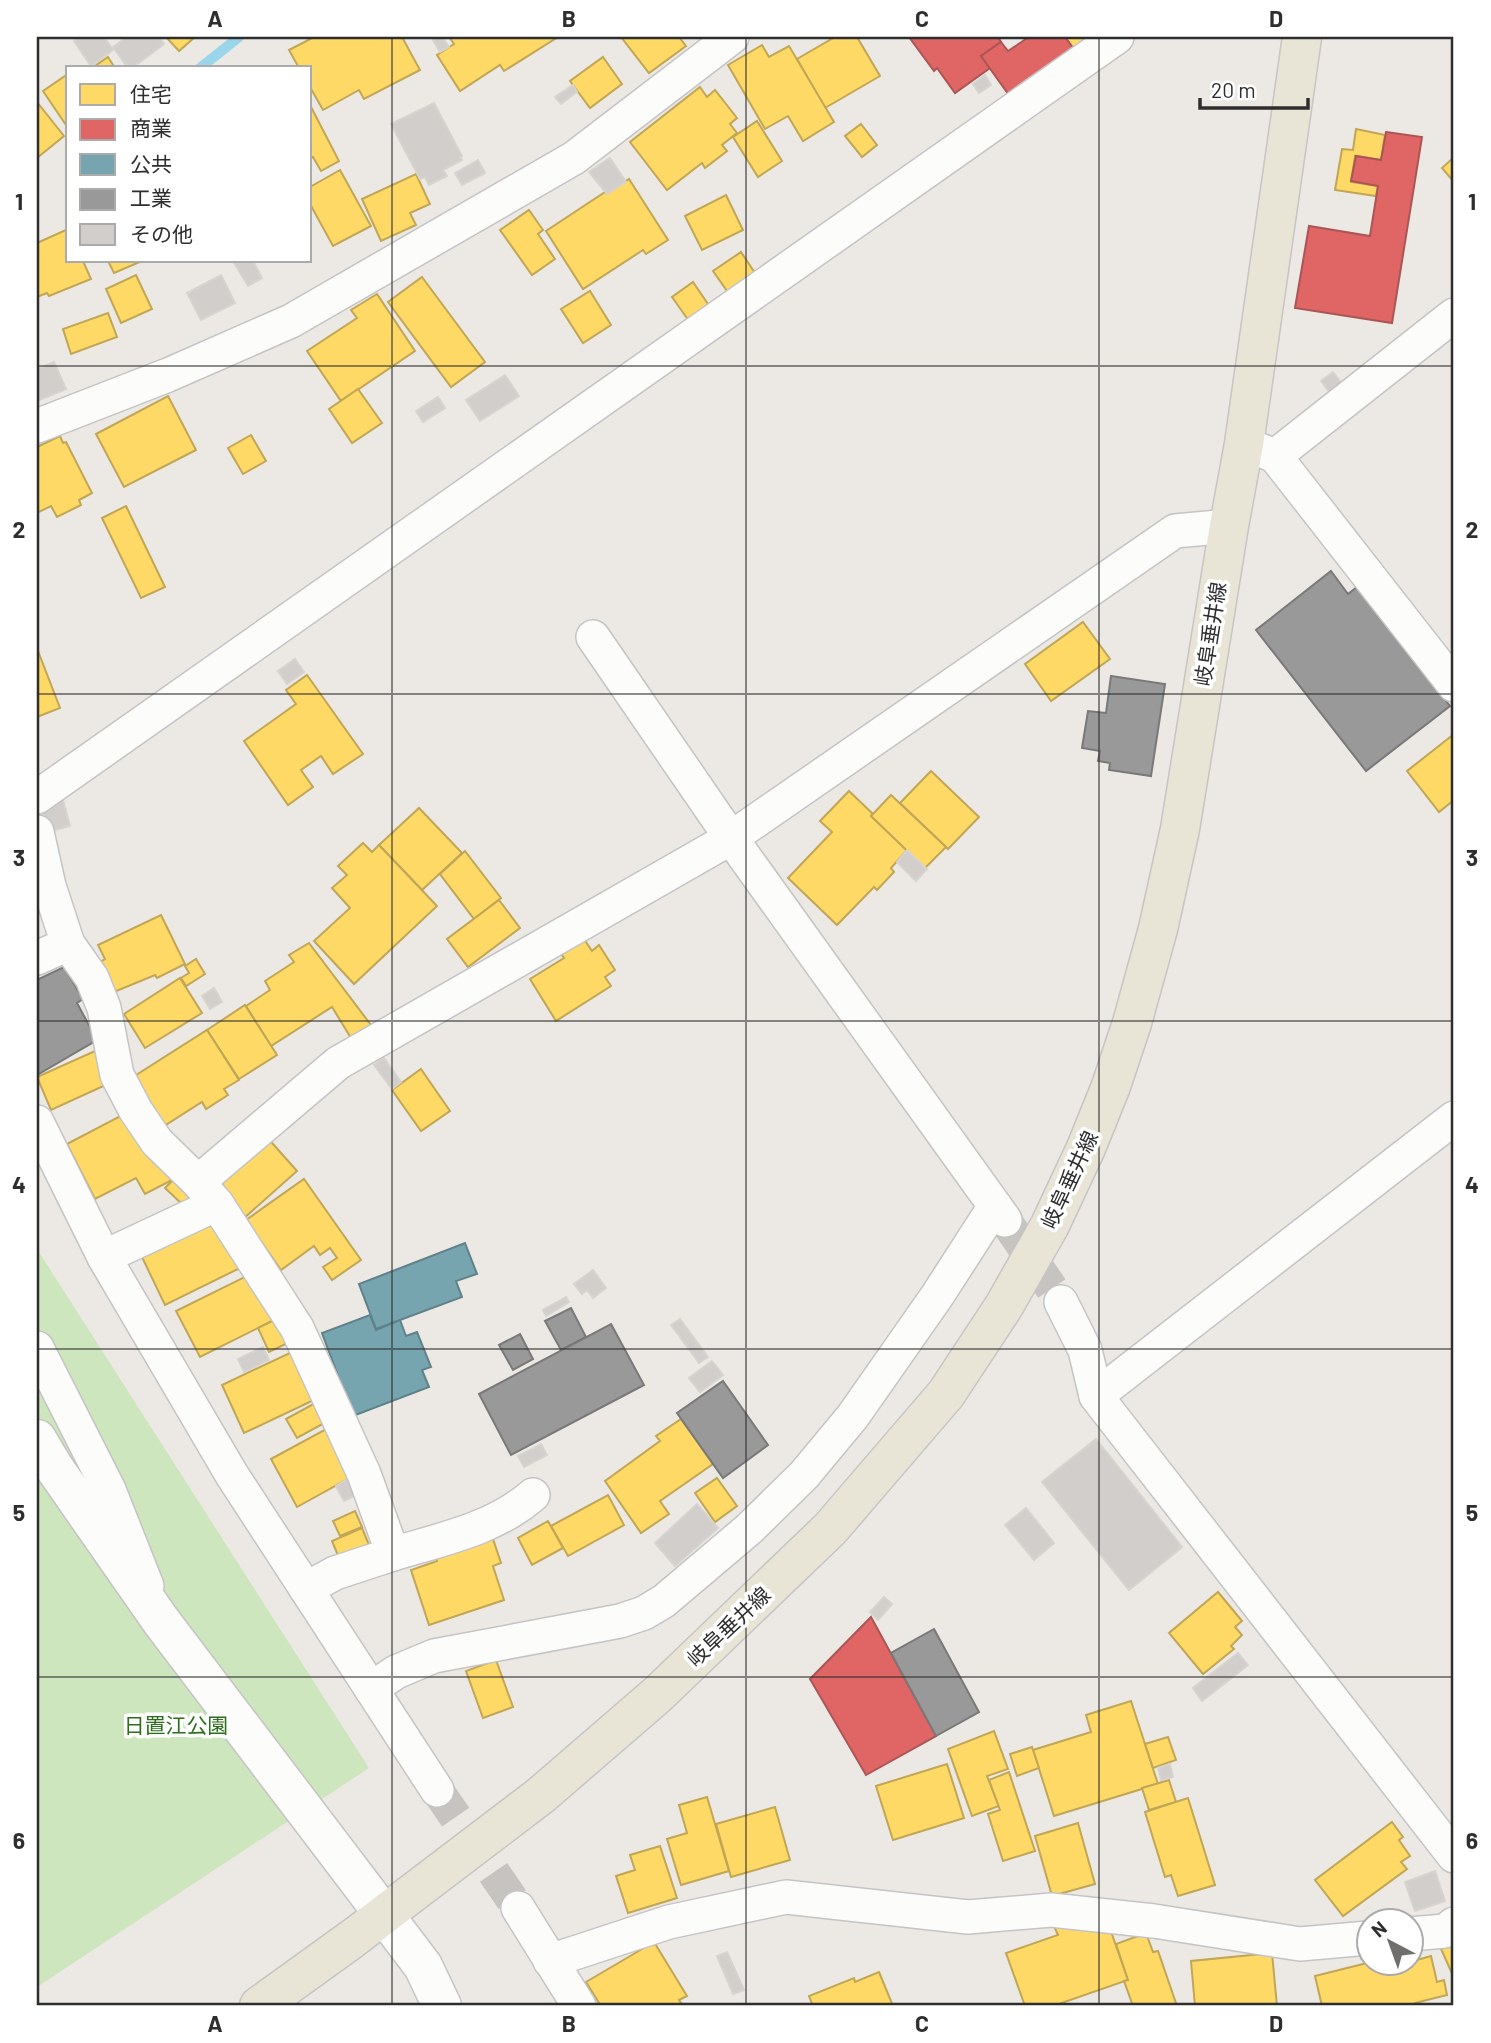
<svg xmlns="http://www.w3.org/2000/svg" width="1491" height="2043" font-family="Barlow,'Noto Sans JP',sans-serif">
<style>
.green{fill:#cee6be}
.homes{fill:#ffd966;stroke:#c0a655;stroke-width:2}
.shops{fill:#e06666;stroke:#ab5555;stroke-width:2}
.public{fill:#76a5af;stroke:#608188;stroke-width:2}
.industry{fill:#999;stroke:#797979;stroke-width:2}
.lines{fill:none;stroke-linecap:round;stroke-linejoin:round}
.stream{stroke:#99d6ec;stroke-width:10}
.building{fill:#d1cecb;stroke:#d7d4d0;stroke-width:2}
.street-tunnel{stroke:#c6c3c0;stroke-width:33;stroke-dasharray:33 17;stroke-linecap:butt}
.street-casing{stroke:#c5c4c5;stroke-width:36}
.secondary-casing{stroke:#c5c4c5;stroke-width:41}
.primary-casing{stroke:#c6c5c4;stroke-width:41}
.street{stroke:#fcfcfb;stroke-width:33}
.secondary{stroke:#fcfcfb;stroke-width:38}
.primary{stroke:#e8e4d6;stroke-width:38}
.grid{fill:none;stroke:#2e2e2e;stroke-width:2;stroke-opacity:0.55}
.labels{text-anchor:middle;stroke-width:7;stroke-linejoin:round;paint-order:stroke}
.street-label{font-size:21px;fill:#2e2e2e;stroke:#fff}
.park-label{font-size:21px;fill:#2c6e1b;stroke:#fff}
.neatline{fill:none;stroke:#2e2e2e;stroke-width:2.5}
.grid-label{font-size:23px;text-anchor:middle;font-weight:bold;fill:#2e2e2e}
</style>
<rect width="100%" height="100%" fill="#ece8e4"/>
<path class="green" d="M 37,1249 L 369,1768 L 37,1987 Z"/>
<g class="homes">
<path d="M 166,37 L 195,37 L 179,51 Z"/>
<path d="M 314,37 L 402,37 L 420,70 L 364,99 L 359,90 L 323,110 L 310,87 L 310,68 L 299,68 L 289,50 Z"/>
<path d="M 453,37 L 558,37 L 504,71 L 500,65 L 460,91 L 437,55 L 454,44 L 450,38 Z"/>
<path d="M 621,37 L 679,37 L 686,46 L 649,73 Z"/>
<path d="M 835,37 L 857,37 L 880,76 L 825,108 L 797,59 Z"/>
<path d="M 1065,37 L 1098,37 L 1076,52 Z"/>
<path d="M 762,45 L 769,57 L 789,46 L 834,122 L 803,141 L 788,116 L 765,129 L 728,65 Z"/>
<path d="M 108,57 L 115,68 L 92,68 Z"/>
<path d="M 603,57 L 622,84 L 590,108 L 570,81 Z"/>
<path d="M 68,74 L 68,128 L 43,91 Z"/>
<path d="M 700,87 L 707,97 L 715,90 L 737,118 L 730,124 L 737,133 L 722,145 L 727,151 L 705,168 L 702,163 L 667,190 L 630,142 Z"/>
<path d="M 37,102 L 64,136 L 37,158 Z"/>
<path d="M 310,105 L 339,161 L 321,171 L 313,157 L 310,158 Z"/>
<path d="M 757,121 L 782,161 L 758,177 L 733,137 Z"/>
<path d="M 861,124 L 877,145 L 862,157 L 845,136 Z"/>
<path d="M 1356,129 L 1385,135 L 1381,160 L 1355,156 L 1351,182 L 1378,186 L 1376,196 L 1335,190 L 1342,149 L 1353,150 Z"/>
<path d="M 1454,157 L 1454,182 L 1442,168 Z"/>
<path d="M 340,170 L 371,226 L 333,246 L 310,204 L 310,187 Z"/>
<path d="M 416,174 L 430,204 L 410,213 L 416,225 L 381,241 L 362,199 Z"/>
<path d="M 629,179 L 668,240 L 646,254 L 643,250 L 583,289 L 546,231 L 605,192 L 607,194 Z"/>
<path d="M 726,195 L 743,230 L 702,250 L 685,216 Z"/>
<path d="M 529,210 L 543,230 L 538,234 L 555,259 L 532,275 L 500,230 Z"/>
<path d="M 68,229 L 68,261 L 83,261 L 91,279 L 49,296 L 47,293 L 37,297 L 37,243 Z"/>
<path d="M 741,252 L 759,279 L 732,298 L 713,271 Z"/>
<path d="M 108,261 L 142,261 L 114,273 Z"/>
<path d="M 136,275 L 152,309 L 121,323 L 106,289 Z"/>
<path d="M 422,277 L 485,362 L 451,387 L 388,302 Z"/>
<path d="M 693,282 L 710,307 L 689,321 L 672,297 Z"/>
<path d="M 590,291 L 611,325 L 583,343 L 561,309 Z"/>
<path d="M 377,294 L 415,351 L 341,401 L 307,351 L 357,318 L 351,310 Z"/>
<path d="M 108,313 L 117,337 L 71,354 L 63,329 Z"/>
<path d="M 358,389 L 382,423 L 352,443 L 329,409 Z"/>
<path d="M 168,396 L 196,450 L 124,487 L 96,434 Z"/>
<path d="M 251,435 L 266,461 L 243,474 L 228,448 Z"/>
<path d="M 60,436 L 63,443 L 66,442 L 92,493 L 79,500 L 81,505 L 57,517 L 51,506 L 37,513 L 37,447 Z"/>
<path d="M 126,506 L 165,587 L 141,598 L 102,518 Z"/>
<path d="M 1083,622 L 1110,659 L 1051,701 L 1025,664 Z"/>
<path d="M 38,651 L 60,708 L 37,717 L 37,652 Z"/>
<path d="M 307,675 L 363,754 L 333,774 L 321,756 L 301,770 L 313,787 L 288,805 L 244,741 L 296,704 L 286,690 Z"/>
<path d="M 1454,734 L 1454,800 L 1439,812 L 1407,771 Z"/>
<path d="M 931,771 L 979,817 L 948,849 L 900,803 Z"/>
<path d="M 849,791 L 873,814 L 871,816 L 907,850 L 891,868 L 894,872 L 877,890 L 874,887 L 837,925 L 788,878 L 832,832 L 820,821 Z"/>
<path d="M 891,795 L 946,847 L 925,868 L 871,816 Z"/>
<path d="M 419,808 L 462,853 L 422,890 L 379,845 Z"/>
<path d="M 363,843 L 372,852 L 379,845 L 437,906 L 354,984 L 314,941 L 350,908 L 332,888 L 347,875 L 338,866 Z"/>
<path d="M 465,851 L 501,898 L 474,919 L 440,874 Z"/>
<path d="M 499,900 L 520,928 L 468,967 L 447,939 Z"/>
<path d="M 161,915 L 185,964 L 157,978 L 155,975 L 114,992 L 100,962 L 105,959 L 98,945 Z"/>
<path d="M 584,939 L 592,951 L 599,945 L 615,970 L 605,977 L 611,986 L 556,1021 L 530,979 L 564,958 L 561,954 Z"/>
<path d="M 309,943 L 371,1025 L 351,1038 L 332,1007 L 271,1046 L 246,1006 L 270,990 L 265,981 L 294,962 L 289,955 Z"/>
<path d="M 196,959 L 205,974 L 186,986 L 181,978 L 189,973 L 185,966 Z"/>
<path d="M 180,978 L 202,1013 L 145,1048 L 124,1014 Z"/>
<path d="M 245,1005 L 277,1055 L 239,1079 L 207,1030 Z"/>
<path d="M 207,1030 L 239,1080 L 224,1089 L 228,1095 L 206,1109 L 202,1102 L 164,1126 L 133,1077 Z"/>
<path d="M 95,1051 L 110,1083 L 51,1110 L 37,1077 Z"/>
<path d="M 421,1069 L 450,1111 L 421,1131 L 392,1090 Z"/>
<path d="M 128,1112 L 153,1162 L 160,1158 L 172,1180 L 145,1194 L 136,1178 L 95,1199 L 67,1144 Z"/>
<path d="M 265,1135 L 297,1171 L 243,1219 L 211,1182 Z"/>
<path d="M 175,1178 L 193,1195 L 184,1206 L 165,1188 Z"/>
<path d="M 304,1179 L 361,1260 L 332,1280 L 323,1267 L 337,1258 L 330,1248 L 320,1255 L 314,1246 L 281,1270 L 246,1220 Z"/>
<path d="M 212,1220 L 244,1266 L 165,1305 L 141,1255 Z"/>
<path d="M 257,1271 L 280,1317 L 200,1357 L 176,1311 Z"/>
<path d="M 278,1318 L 290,1342 L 269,1352 L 258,1328 Z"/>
<path d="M 294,1351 L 316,1399 L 244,1433 L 222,1385 Z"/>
<path d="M 317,1402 L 328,1421 L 297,1438 L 286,1419 Z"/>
<path d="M 681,1419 L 713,1464 L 660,1501 L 669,1514 L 641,1533 L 605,1481 L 660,1441 L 656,1436 Z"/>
<path d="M 328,1428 L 353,1476 L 297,1507 L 271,1459 Z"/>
<path d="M 717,1478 L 737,1506 L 715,1522 L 695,1493 Z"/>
<path d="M 608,1495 L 624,1525 L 568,1556 L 551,1526 Z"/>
<path d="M 355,1511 L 362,1527 L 340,1536 L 333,1521 Z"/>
<path d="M 548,1521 L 563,1548 L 532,1565 L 518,1538 Z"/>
<path d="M 362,1528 L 369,1545 L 339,1558 L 332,1541 Z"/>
<path d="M 492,1536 L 501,1563 L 493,1566 L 504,1600 L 429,1625 L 411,1570 L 437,1561 L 436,1555 Z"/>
<path d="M 1218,1592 L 1242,1621 L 1235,1627 L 1242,1635 L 1231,1646 L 1234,1649 L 1203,1674 L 1169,1633 Z"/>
<path d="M 496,1660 L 513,1707 L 483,1718 L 466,1671 Z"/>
<path d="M 1131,1701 L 1158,1784 L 1054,1816 L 1033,1750 L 1091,1732 L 1086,1715 Z"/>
<path d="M 994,1731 L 1008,1769 L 987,1776 L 999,1806 L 972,1816 L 948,1749 Z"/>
<path d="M 1168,1737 L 1176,1760 L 1153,1768 L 1145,1744 Z"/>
<path d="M 1032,1747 L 1039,1768 L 1017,1776 L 1010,1754 Z"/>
<path d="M 947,1764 L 964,1818 L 893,1840 L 876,1786 Z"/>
<path d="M 1009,1772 L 1035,1851 L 1003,1861 L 988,1814 L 1000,1810 L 989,1780 Z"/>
<path d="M 1169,1780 L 1176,1802 L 1149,1810 L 1142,1788 Z"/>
<path d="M 707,1797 L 729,1871 L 681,1885 L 667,1839 L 687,1833 L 679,1805 Z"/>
<path d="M 1188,1798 L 1215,1885 L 1178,1896 L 1171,1875 L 1165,1877 L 1145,1812 Z"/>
<path d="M 775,1807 L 790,1860 L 731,1877 L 716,1824 Z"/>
<path d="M 1392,1822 L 1403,1837 L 1399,1840 L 1410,1856 L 1401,1862 L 1407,1869 L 1343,1916 L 1315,1880 Z"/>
<path d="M 1078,1823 L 1095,1884 L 1052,1896 L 1035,1836 Z"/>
<path d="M 660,1846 L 677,1898 L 628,1913 L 616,1876 L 635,1870 L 630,1855 Z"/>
<path d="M 1068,1918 L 1072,1929 L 1092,1921 L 1108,1923 L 1128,1980 L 1053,2006 L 1025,2006 L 1006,1953 L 1058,1935 L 1053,1924 Z"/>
<path d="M 1146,1933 L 1153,1952 L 1158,1951 L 1177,2006 L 1133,2006 L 1124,1981 L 1128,1980 L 1116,1944 Z"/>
<path d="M 1454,1937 L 1454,1978 L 1438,1942 Z"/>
<path d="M 654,1942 L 687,1996 L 679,2000 L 683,2006 L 601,2006 L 586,1982 Z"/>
<path d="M 1272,1953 L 1277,2006 L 1195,2006 L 1191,1961 Z"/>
<path d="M 1431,1956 L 1437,1982 L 1444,1980 L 1447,1995 L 1415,2003 L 1416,2006 L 1322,2006 L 1315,1976 L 1371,1962 L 1410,1962 Z"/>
<path d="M 879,1972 L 893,2006 L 813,2006 L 809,1996 L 854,1978 L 855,1982 Z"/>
</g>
<g class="shops">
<path d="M 909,37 L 998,37 L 1001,42 L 981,56 L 990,68 L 955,93 L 937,68 L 934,71 Z"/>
<path d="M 1029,37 L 1065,37 L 1079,56 L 1014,102 L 981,56 L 1001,42 L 1008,51 Z"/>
<path d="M 1386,132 L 1422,137 L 1392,323 L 1295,308 L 1309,226 L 1370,236 L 1378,186 L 1351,181 L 1356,156 L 1381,160 Z"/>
<path d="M 871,1617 L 936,1736 L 866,1775 L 810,1679 Z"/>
</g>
<g class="public">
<path d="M 465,1243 L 477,1274 L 456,1281 L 462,1297 L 376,1329 L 359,1284 Z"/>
<path d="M 370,1315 L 376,1330 L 400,1320 L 406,1336 L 417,1332 L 431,1367 L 422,1370 L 429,1387 L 353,1416 L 322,1333 Z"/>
</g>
<g class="industry">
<path d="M 1331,571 L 1348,594 L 1357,587 L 1450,706 L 1366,771 L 1256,630 Z"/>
<path d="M 1111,676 L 1165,684 L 1151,776 L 1109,770 L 1110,763 L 1098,761 L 1100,751 L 1082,748 L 1088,711 L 1106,713 Z"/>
<path d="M 64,967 L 83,999 L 77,1003 L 97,1040 L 37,1075 L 37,980 Z"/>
<path d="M 571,1308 L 586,1337 L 561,1350 L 545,1321 Z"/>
<path d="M 611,1324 L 644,1385 L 511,1455 L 479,1394 Z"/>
<path d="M 520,1334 L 533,1359 L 513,1370 L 499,1345 Z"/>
<path d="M 723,1381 L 768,1445 L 723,1478 L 677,1413 Z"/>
<path d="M 934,1629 L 979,1712 L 936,1736 L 891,1653 Z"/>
</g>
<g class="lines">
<path class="stream" d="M 200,68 L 239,37"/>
</g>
<g class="building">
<path d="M 80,37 L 104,37 L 113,50 L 91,66 L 74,41 Z"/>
<path d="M 127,37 L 159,37 L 164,44 L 132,68 L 128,68 L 113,47 Z"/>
<path d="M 437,37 L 442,37 L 449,47 L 440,52 L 433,40 Z"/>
<path d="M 985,75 L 991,85 L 979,93 L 973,84 Z"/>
<path d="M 573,85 L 577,92 L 561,104 L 555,97 Z"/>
<path d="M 434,103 L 462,156 L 460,157 L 462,160 L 443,170 L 447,176 L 429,185 L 425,177 L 420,179 L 391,124 Z"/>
<path d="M 610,158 L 626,182 L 607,194 L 589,172 Z"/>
<path d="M 478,160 L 485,173 L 462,185 L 455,173 Z"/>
<path d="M 233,261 L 253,261 L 262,278 L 248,286 Z"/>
<path d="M 221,275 L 235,303 L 201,320 L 187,293 Z"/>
<path d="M 54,362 L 66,389 L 37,401 L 37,369 Z"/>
<path d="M 1333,372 L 1342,384 L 1330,393 L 1321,381 Z"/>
<path d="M 505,375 L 519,396 L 480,421 L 466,400 Z"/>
<path d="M 438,397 L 445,408 L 423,422 L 416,411 Z"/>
<path d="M 295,659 L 304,672 L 287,684 L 278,671 Z"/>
<path d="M 63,800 L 70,826 L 47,832 L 40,806 Z"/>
<path d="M 907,850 L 927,869 L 916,881 L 897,862 Z"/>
<path d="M 214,988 L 222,1002 L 210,1009 L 202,996 Z"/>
<path d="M 384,1058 L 401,1082 L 392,1089 L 374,1065 Z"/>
<path d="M 593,1270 L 606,1288 L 593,1298 L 587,1290 L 582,1294 L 574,1284 Z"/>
<path d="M 566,1297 L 569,1302 L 546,1316 L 543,1310 Z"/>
<path d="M 680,1319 L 708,1357 L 699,1363 L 671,1325 Z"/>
<path d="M 263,1347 L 269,1360 L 244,1372 L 238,1359 Z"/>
<path d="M 712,1361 L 723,1375 L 700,1392 L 689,1378 Z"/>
<path d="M 1096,1439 L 1182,1547 L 1129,1590 L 1042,1482 Z"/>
<path d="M 541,1444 L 547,1455 L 524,1467 L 518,1456 Z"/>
<path d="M 351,1477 L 360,1493 L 344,1501 L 336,1486 Z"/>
<path d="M 697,1504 L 718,1528 L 675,1566 L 655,1543 Z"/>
<path d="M 1026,1508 L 1054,1543 L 1034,1560 L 1005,1525 Z"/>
<path d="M 884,1597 L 892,1604 L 878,1620 L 870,1612 Z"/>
<path d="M 1238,1653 L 1248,1665 L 1202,1701 L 1193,1688 Z"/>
<path d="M 1170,1764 L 1173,1777 L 1161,1780 L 1158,1768 Z"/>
<path d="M 1435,1871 L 1445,1901 L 1415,1911 L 1405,1882 Z"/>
<path d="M 727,1952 L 744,1990 L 733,1994 L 717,1956 Z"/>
</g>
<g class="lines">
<g class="street-tunnel">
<path d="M 1005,1220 L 1061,1302"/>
<path d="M 437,1790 L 518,1908"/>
</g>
<g class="street-casing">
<g id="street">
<path d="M 37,426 L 168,375 L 291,321 L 574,158 L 732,37"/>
<path d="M 1255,448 L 1275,456 L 1454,315"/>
<path d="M 1275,456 L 1454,685"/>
<path d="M 593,637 L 731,838 L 1005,1220"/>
<path d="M 37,797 L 1117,37"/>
<path d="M 37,832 L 49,886 L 68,944"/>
<path d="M 37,958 L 68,944 L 92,978 L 104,1008 L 117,1075 L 136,1111 L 157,1142 L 198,1182 L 338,1063 L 731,838 L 1175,531 L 1229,526"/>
<path d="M 37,1122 L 104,1257 L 232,1475 L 437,1790"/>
<path d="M 198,1182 L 217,1204 L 297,1328 L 364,1474 L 393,1554 L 335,1573 L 306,1589"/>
<path d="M 104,1257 L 217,1204"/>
<path d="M 1061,1302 L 1085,1350 L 1096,1396 L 1454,1856"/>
<path d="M 37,1348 L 109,1490 L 147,1586"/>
<path d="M 1096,1396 L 1454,1118"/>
<path d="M 393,1554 C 442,1539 494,1529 533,1495"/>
<path d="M 371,1689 L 396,1672 L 434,1656 L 620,1621 L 644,1613 L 664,1601 L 749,1529 L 804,1475 L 853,1416 L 937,1296 L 995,1206"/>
<path d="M 518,1908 L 579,2006"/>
<path d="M 1410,1934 L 1445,1931 L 1454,1924"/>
<path d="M 550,1961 L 669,1922 L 786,1897 L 968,1917 L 1051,1910 L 1154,1921 L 1300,1944 L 1368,1938"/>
</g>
</g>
<g class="secondary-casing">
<path id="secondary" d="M 37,1439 L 53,1466 L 161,1621 L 423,1966 L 442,2006"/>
</g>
<g class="primary-casing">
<path id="primary" d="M 259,2006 L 352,1939 L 540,1796 L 657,1695 L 830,1529 L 946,1394 L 1004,1306 L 1050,1225 L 1086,1148 L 1111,1086 L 1132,1023 L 1158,929 L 1180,829 L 1229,526 L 1244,444 L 1302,37"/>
</g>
<use href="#street" class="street"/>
<use href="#secondary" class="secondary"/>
<use href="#primary" class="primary"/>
</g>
<path class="grid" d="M 392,37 L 392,2006M 746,37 L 746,2006M 1099,37 L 1099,2006M 37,366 L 1454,366M 37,694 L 1454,694M 37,1021 L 1454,1021M 37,1349 L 1454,1349M 37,1677 L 1454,1677"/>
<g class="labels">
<g class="street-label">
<text transform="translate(1211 634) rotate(-81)" y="7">岐阜垂井線</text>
<text transform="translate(1070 1180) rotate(-65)" y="7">岐阜垂井線</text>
<text transform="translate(729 1627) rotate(-43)" y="7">岐阜垂井線</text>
</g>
<g class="park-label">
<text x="176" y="1733">日置江公園</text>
</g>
</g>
<rect width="1491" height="2043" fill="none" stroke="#ffffff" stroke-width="77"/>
<rect x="66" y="66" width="245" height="196" fill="#ffffff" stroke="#ababab" stroke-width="2"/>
<rect x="80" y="84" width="35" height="21" fill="#ffd966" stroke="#ababab" stroke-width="2"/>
<text x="130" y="102" font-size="21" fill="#2e2e2e">住宅</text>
<rect x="80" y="119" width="35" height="21" fill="#e06666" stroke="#ababab" stroke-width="2"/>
<text x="130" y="136" font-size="21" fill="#2e2e2e">商業</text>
<rect x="80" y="154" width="35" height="21" fill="#76a5af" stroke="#ababab" stroke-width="2"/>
<text x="130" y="172" font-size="21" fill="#2e2e2e">公共</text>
<rect x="80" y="189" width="35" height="21" fill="#999999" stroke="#ababab" stroke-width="2"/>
<text x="130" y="206" font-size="21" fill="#2e2e2e">工業</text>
<rect x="80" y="224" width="35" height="21" fill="#d1cecb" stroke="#ababab" stroke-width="2"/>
<text x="130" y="242" font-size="21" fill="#2e2e2e">その他</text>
<g transform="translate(1390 1942) rotate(319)"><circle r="33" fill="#ffffff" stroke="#ababab" stroke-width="2"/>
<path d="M0-5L12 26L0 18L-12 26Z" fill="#706f6e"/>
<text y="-10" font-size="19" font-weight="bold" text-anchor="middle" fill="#2e2e2e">N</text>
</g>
<path d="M1200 98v10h108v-10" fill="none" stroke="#2e2e2e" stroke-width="3.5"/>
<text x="1211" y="98" font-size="21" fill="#2e2e2e" stroke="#ffffff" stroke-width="5" paint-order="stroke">20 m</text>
<rect x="38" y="38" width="1414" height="1966" class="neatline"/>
<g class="grid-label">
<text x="215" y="27">A</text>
<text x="569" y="27">B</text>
<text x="922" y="27">C</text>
<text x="1276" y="27">D</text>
<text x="19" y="210">1</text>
<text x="1472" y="210">1</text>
<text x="19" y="538">2</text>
<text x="1472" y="538">2</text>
<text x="19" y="866">3</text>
<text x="1472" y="866">3</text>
<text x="19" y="1193">4</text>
<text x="1472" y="1193">4</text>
<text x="19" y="1521">5</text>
<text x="1472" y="1521">5</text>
<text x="19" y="1849">6</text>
<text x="1472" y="1849">6</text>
<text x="215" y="2032">A</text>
<text x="569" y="2032">B</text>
<text x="922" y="2032">C</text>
<text x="1276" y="2032">D</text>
</g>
</svg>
